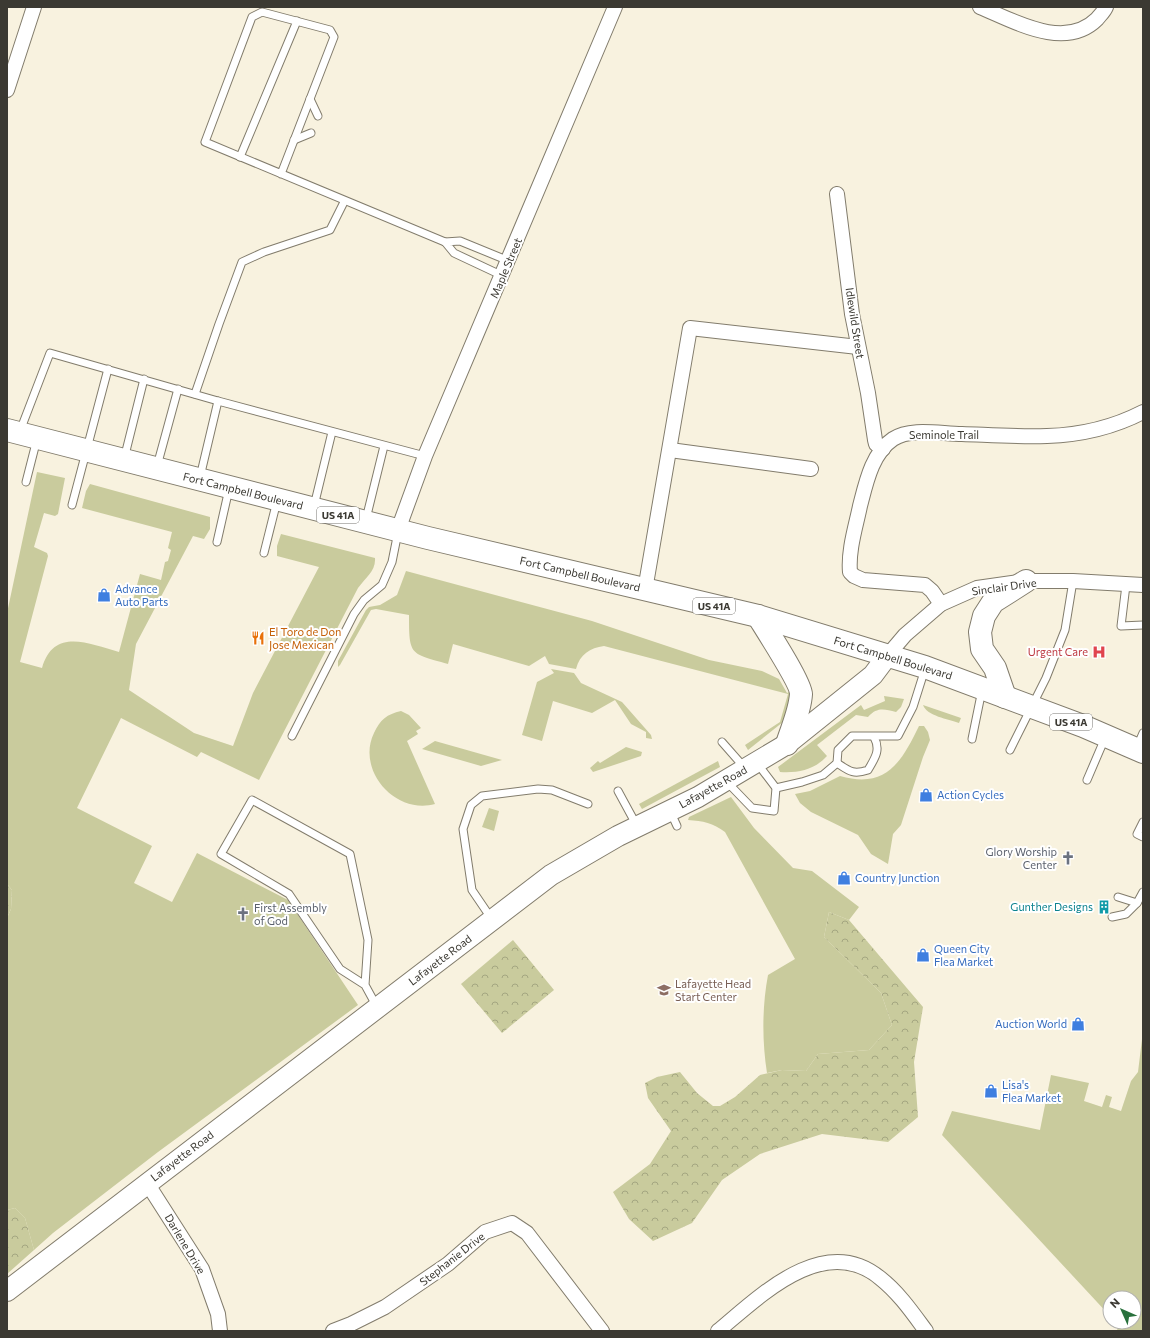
<svg xmlns="http://www.w3.org/2000/svg" width="1150" height="1338" font-family="Commissioner,sans-serif">
<style>
.grass{fill:#c9cb9d}
.forest{fill:url(#forest-crowns)}
.lines{fill:none;stroke-linecap:round;stroke-linejoin:round}
.service-casing{stroke:#827c6c;stroke-width:9}
.minor-casing{stroke:#827c6c;stroke-width:16}
.secondary-casing{stroke:#827c6c;stroke-width:22}
.trunk-casing{stroke:#827c6c;stroke-width:24}
.service{stroke:#fff;stroke-width:7}
.minor{stroke:#fff;stroke-width:14}
.secondary{stroke:#fff;stroke-width:20}
.trunk{stroke:#fff;stroke-width:22}
.labels{text-anchor:middle;stroke-width:4;stroke-linejoin:round;paint-order:stroke}
.shield{fill:#fff;stroke:#767470;stroke-width:1}
.shield-label{font-size:10px;font-weight:bold;fill:#3b3932}
.street-label{font-size:11px;fill:#3b3932;stroke:#fff}
.shop-label{font-size:11px;fill:#366cbe;stroke:#fff;text-anchor:start}
.food-label{font-size:11px;fill:#c56008;stroke:#fff;text-anchor:start}
.health-label{font-size:11px;fill:#be3a42;stroke:#fff;text-anchor:end}
.worship-label{font-size:11px;fill:#5b616d;stroke:#fff;text-anchor:end}
.culture-label{font-size:11px;fill:#0d838f;stroke:#fff;text-anchor:end}
.education-label{font-size:11px;fill:#785e54;stroke:#fff;text-anchor:start}
</style>
<defs>
<pattern id="forest-crowns" width="20" height="18" patternUnits="userSpaceOnUse"><rect width="20" height="18" fill="#c9cb9d"/><path d="M2 6a3 3 0 1 1 6 0M12 15a3 3 0 1 1 6 0" fill="none" stroke="#a4a681"/></pattern>
</defs>
<rect width="100%" height="100%" fill="#f8f2df"/>
<g class="grass">
<path d="M 37,472 L 65,478 L 58,514 L 55,516 L 44,513 L 34,547 L 47,553 L 48,556 L 20,662 L 42,668 C 54,627 89,644 119,652 L 140,574 L 161,580 L 165,562 L 168,561 L 171,550 L 168,548 L 172,532 L 82,508 L 86,491 L 90,484 L 210,517 L 210,529 L 204,539 L 193,536 L 136,644 L 129,690 L 194,733 L 233,746 L 253,693 L 319,567 L 277,556 L 277,546 L 281,534 L 375,558 C 376,571 365,578 358,588 L 259,780 L 201,752 L 197,757 L 121,718 L 77,808 L 152,846 L 134,883 L 172,902 L 197,853 L 288,900 L 358,1005 L 158,1152 L 53,1233 L 34,1250 L 25,1218 L 15,1208 L 7,1210 L 7,918 L 11,909 L 12,890 L 7,884 L 7,613 Z"/>
<path d="M 406,571 L 592,621 L 709,660 L 762,671 L 779,679 L 787,693 L 793,690 L 788,718 L 748,750 L 745,745 L 780,722 L 788,694 L 604,646 C 590,648 580,654 576,669 L 549,664 L 545,656 L 529,666 L 453,644 L 448,664 C 410,653 409,656 409,615 L 376,609 L 371,610 L 340,665 L 338,667 L 338,661 L 366,610 L 369,607 L 380,605 L 397,595 Z"/>
<path d="M 551,669 L 574,673 L 581,683 L 622,702 L 651,735 L 652,739 L 646,738 L 646,732 L 631,724 L 615,700 L 592,713 L 553,701 L 542,741 L 522,735 L 537,682 L 554,673 Z"/>
<path d="M 884,696 L 904,699 L 901,707 L 896,712 C 884,709 877,707 868,717 L 856,715 L 817,745 L 827,756 C 814,770 799,773 780,772 L 778,767 L 861,705 L 864,710 L 885,701 Z"/>
<path d="M 923,705 L 961,718 L 959,723 C 948,719 927,716 923,705 Z"/>
<path d="M 401,711 L 409,715 L 421,728 L 416,731 L 418,734 L 407,741 L 435,804 C 395,815 356,770 374,733 C 380,720 387,714 401,711 Z"/>
<path d="M 919,726 L 924,726 L 928,732 L 930,740 L 923,757 L 901,825 L 893,834 L 888,864 L 871,854 L 858,835 L 811,812 L 800,803 L 795,794 L 810,791 L 840,776 C 886,789 901,763 919,726 Z"/>
<path d="M 435,741 L 502,760 L 481,766 L 422,749 Z"/>
<path d="M 626,747 L 642,752 L 641,756 L 593,772 L 590,768 L 598,761 L 600,763 Z"/>
<path d="M 718,761 L 720,767 L 642,809 L 639,804 Z"/>
<path d="M 731,797 L 754,828 L 793,868 L 812,871 L 859,907 L 849,920 L 829,912 L 824,937 L 881,993 L 892,1025 L 869,1050 L 818,1054 L 806,1071 L 782,1070 L 767,1073 C 762,1041 762,1007 768,975 L 795,959 L 725,832 C 713,823 703,821 688,820 L 689,817 Z"/>
<path d="M 489,808 L 499,811 L 494,831 L 482,827 Z"/>
<path d="M 1143,1031 L 1143,1331 L 1117,1331 L 1118,1325 L 1115,1322 L 1134,1322 L 1134,1298 L 1110,1298 L 1110,1316 L 942,1135 L 952,1111 L 1040,1130 L 1051,1075 L 1089,1083 L 1084,1101 L 1102,1107 L 1106,1095 L 1112,1097 L 1109,1107 L 1121,1111 L 1131,1081 L 1138,1072 Z"/>
</g>
<g class="forest">
<path d="M 7,884 L 12,890 L 11,909 L 7,918 Z"/>
<path d="M 829,912 L 849,920 L 923,1007 L 914,1062 L 918,1117 L 888,1142 L 822,1134 L 760,1154 L 722,1180 L 692,1223 L 653,1241 L 629,1219 L 613,1192 L 650,1164 L 671,1131 L 648,1098 L 645,1083 L 657,1077 L 680,1072 L 697,1093 L 713,1106 L 720,1106 L 735,1097 L 760,1075 L 782,1070 L 806,1071 L 818,1054 L 869,1050 L 892,1025 L 881,993 L 824,937 Z"/>
<path d="M 513,940 L 554,990 L 502,1033 L 461,984 Z"/>
<path d="M 15,1208 L 25,1218 L 34,1250 L 7,1274 L 7,1210 Z"/>
</g>
<g class="lines">
<g class="service-casing">
<g id="service">
<path d="M 310,99 L 318,116"/>
<path d="M 294,140 L 311,133"/>
<path d="M 240,157 L 297,21"/>
<path d="M 281,174 L 334,37 L 330,30 L 262,12 L 252,17 L 205,142 L 445,242"/>
<path d="M 503,276 L 454,253 L 445,242 L 460,241 L 509,261"/>
<path d="M 195,394 L 219,324 L 242,262 L 264,252 L 330,230 L 344,202"/>
<path d="M 20,431 L 50,353 L 218,401"/>
<path d="M 124,459 L 144,379"/>
<path d="M 157,466 L 178,389"/>
<path d="M 200,477 L 218,401 L 425,456"/>
<path d="M 26,482 L 37,439"/>
<path d="M 72,505 L 108,369"/>
<path d="M 314,506 L 332,432"/>
<path d="M 366,519 L 384,446"/>
<path d="M 217,542 L 229,489"/>
<path d="M 264,553 L 277,501"/>
<path d="M 1126,585 L 1121,626 L 1143,625"/>
<path d="M 292,736 L 354,614 L 364,600 L 382,585 L 392,562 L 398,532"/>
<path d="M 972,739 L 982,690"/>
<path d="M 722,742 L 744,767"/>
<path d="M 1137,747 L 1143,733"/>
<path d="M 1010,750 L 1046,678 L 1065,630 L 1073,581"/>
<path d="M 837,763 C 849,771 853,775 868,770 C 875,758 881,750 874,737"/>
<path d="M 1087,780 L 1105,738"/>
<path d="M 726,781 L 752,808 L 774,811 L 776,788 L 757,763"/>
<path d="M 776,788 L 802,782 L 823,775 L 837,763 L 838,750 L 852,736 L 898,736 L 913,707 L 925,669"/>
<path d="M 618,791 L 637,826"/>
<path d="M 671,813 L 677,826"/>
<path d="M 1143,822 L 1137,834 L 1143,837"/>
<path d="M 1118,897 L 1137,903 L 1143,892"/>
<path d="M 1112,917 L 1126,914 L 1137,903"/>
<path d="M 491,918 L 472,890 L 463,829 L 471,805 L 482,796 L 538,789 L 552,790 L 588,804"/>
<path d="M 365,985 L 340,969 L 289,894 L 221,854 L 252,800 L 350,854 L 368,940 L 365,985 L 377,1007"/>
</g>
</g>
<g class="minor-casing">
<g id="minor">
<path d="M 980,7 C 1014,21 1065,51 1097,19 C 1100,15 1104,12 1106,7"/>
<path d="M 7,90 L 34,7"/>
<path d="M 837,194 L 852,314 L 868,393 L 875,440 L 876,444 L 883,449"/>
<path d="M 670,450 L 811,469"/>
<path d="M 398,530 L 425,456 L 615,7"/>
<path d="M 645,590 L 690,328 L 858,347"/>
<path d="M 941,604 L 932,591 L 925,585 L 863,580 L 854,576 L 850,572 C 848,550 856,526 860,506 C 866,483 872,453 893,439 C 911,427 941,434 962,434 C 990,435 1018,437 1047,436 C 1079,435 1114,427 1143,412"/>
<path d="M 888,655 L 905,635 L 941,604 L 977,588 L 1026,581 L 1073,581 L 1143,585"/>
<path d="M 147,1183 L 202,1269 L 218,1314 L 220,1331"/>
<path d="M 333,1331 L 351,1324 L 385,1307 L 448,1264 L 485,1232 L 512,1223 L 527,1233 L 602,1331"/>
<path d="M 718,1331 C 760,1296 824,1232 880,1278 C 899,1293 912,1312 926,1331"/>
</g>
</g>
<g class="secondary-casing">
<path id="secondary" d="M 7,1291 L 551,875 L 618,836 L 698,797 L 787,744 L 873,675 L 888,655"/>
</g>
<g class="trunk-casing">
<g id="trunk">
<path d="M 7,430 L 428,538 L 758,616 L 925,667 L 1083,726 L 1143,752"/>
<path d="M 758,616 C 766,629 801,683 801,694 C 800,711 792,728 787,744"/>
<path d="M 1005,697 L 995,668 L 982,649 L 980,632 L 984,616 L 993,602 L 1026,581"/>
</g>
</g>
<use href="#service" class="service"/>
<use href="#minor" class="minor"/>
<use href="#secondary" class="secondary"/>
<use href="#trunk" class="trunk"/>
</g>
<defs>
<g id="shop-bare" transform="scale(1.08)"><path d="M-5-2.5h2.3a2.7 3.5 0 0 1 5.4 0H5L5.5 6h-11ZM-1.5-2.5h3a1.5 2.3 0 0 0-3 0Z" fill="#3f7fe0" stroke="#fff" stroke-width="2.5" paint-order="stroke"/></g>
<g id="restaurant-bare" transform="scale(1.08)"><path d="M-5-6h1v4h1v-4h1v4h1v-4h1v5L-1.5 .5V6h-2V.5L-5-1ZM5-6V6H3V1.5H1.5Q1.5-4 5-6Z" fill="#e8710a" stroke="#fff" stroke-width="2.5" paint-order="stroke"/></g>
<g id="hospital-bare" transform="scale(1.08)"><path d="M-5-5h3v3.5h4V-5h3V5h-3V1.5h-4V5h-3Z" fill="#e0444e" stroke="#fff" stroke-width="2.5" paint-order="stroke"/></g>
<g id="church-bare" transform="scale(1.08)"><path d="M-1.2-6h2.4v3.5h3.3v2.4h-3.3V6h-2.4V-.1h-3.3v-2.4h3.3Z" fill="#6b7280" stroke="#fff" stroke-width="2.5" paint-order="stroke"/></g>
<g id="building-bare" transform="scale(1.08)"><path d="M-4-6H4V6H1V3H-1V6H-4ZM-2.5-4.3h1.7v1.8h-1.7ZM.8-4.3h1.7v1.8H.8ZM-2.5-1h1.7V.8h-1.7ZM.8-1h1.7V.8H.8Z" fill="#0f9aa8" stroke="#fff" stroke-width="2.5" paint-order="stroke"/></g>
<g id="school-bare" transform="scale(1.08)"><path d="M0-5L7-2L0 1L-7-2ZM-4 1L0 2.5L4 1V4Q0 6-4 4Z" fill="#8d6e63" stroke="#fff" stroke-width="2.5" paint-order="stroke"/></g>
</defs>
<g fill-rule="evenodd">
<use href="#shop-bare" x="104" y="595"/>
<use href="#restaurant-bare" x="258" y="638"/>
<use href="#hospital-bare" x="1099" y="652"/>
<use href="#shop-bare" x="926" y="795"/>
<use href="#church-bare" x="1068" y="858"/>
<use href="#shop-bare" x="844" y="878"/>
<use href="#building-bare" x="1104" y="907"/>
<use href="#church-bare" x="243" y="914"/>
<use href="#shop-bare" x="923" y="955"/>
<use href="#school-bare" x="664" y="990"/>
<use href="#shop-bare" x="1078" y="1024"/>
<use href="#shop-bare" x="991" y="1091"/>
</g>
<g class="labels">
<g class="shield">
<rect x="317" y="507" width="42" height="16" rx="3"/>
<rect x="693" y="598" width="42" height="16" rx="3"/>
<rect x="1050" y="714" width="42" height="16" rx="3"/>
</g>
<g class="shield-label">
<text x="338" y="519">US 41A</text>
<text x="714" y="610">US 41A</text>
<text x="1071" y="726">US 41A</text>
</g>
<g class="street-label">
<text transform="translate(506 268) rotate(-67)" y="4">Maple Street</text>
<text transform="translate(855 323) rotate(81)" y="4">Idlewild Street</text>
<text x="944" y="439">Seminole Trail</text>
<text transform="translate(243 491) rotate(14)" y="4">Fort Campbell Boulevard</text>
<text transform="translate(580 574) rotate(13)" y="4">Fort Campbell Boulevard</text>
<text transform="translate(1004 587) rotate(-8)" y="4">Sinclair Drive</text>
<text transform="translate(893 658) rotate(17)" y="4">Fort Campbell Boulevard</text>
<text transform="translate(713 787) rotate(-29)" y="4">Lafayette Road</text>
<text transform="translate(440 960) rotate(-37)" y="4">Lafayette Road</text>
<text transform="translate(182 1156) rotate(-37)" y="4">Lafayette Road</text>
<text transform="translate(185 1244) rotate(59)" y="4">Darlene Drive</text>
<text transform="translate(452 1259) rotate(-38)" y="4">Stephanie Drive</text>
</g>
<g class="shop-label">
<text x="115" y="593">Advance<tspan x="115" dy="13">Auto Parts</tspan></text>
<text x="937" y="799">Action Cycles</text>
<text x="855" y="882">Country Junction</text>
<text x="934" y="953">Queen City<tspan x="934" dy="13">Flea Market</tspan></text>
<text x="1067" y="1028" text-anchor="end">Auction World</text>
<text x="1002" y="1089">Lisa's<tspan x="1002" dy="13">Flea Market</tspan></text>
</g>
<g class="food-label">
<text x="269" y="636">El Toro de Don<tspan x="269" dy="13">Jose Mexican</tspan></text>
</g>
<g class="health-label">
<text x="1088" y="656">Urgent Care</text>
</g>
<g class="worship-label">
<text x="1057" y="856">Glory Worship<tspan x="1057" dy="13">Center</tspan></text>
<text x="254" y="912" text-anchor="start">First Assembly<tspan x="254" dy="13">of God</tspan></text>
</g>
<g class="culture-label">
<text x="1093" y="911">Gunther Designs</text>
</g>
<g class="education-label">
<text x="675" y="988">Lafayette Head<tspan x="675" dy="13">Start Center</tspan></text>
</g>
</g>
<rect width="1150" height="1338" fill="none" stroke="#3b3932" stroke-width="16"/>
<g transform="translate(1122 1310) rotate(315)"><circle r="19" fill="#ffffff" stroke="#b1b0ad"/>
<path d="M0-3L7 15L0 10L-7 15Z" fill="#29713d"/>
<text y="-6" font-size="11" font-weight="bold" text-anchor="middle" fill="#3b3932">N</text>
</g>
</svg>
